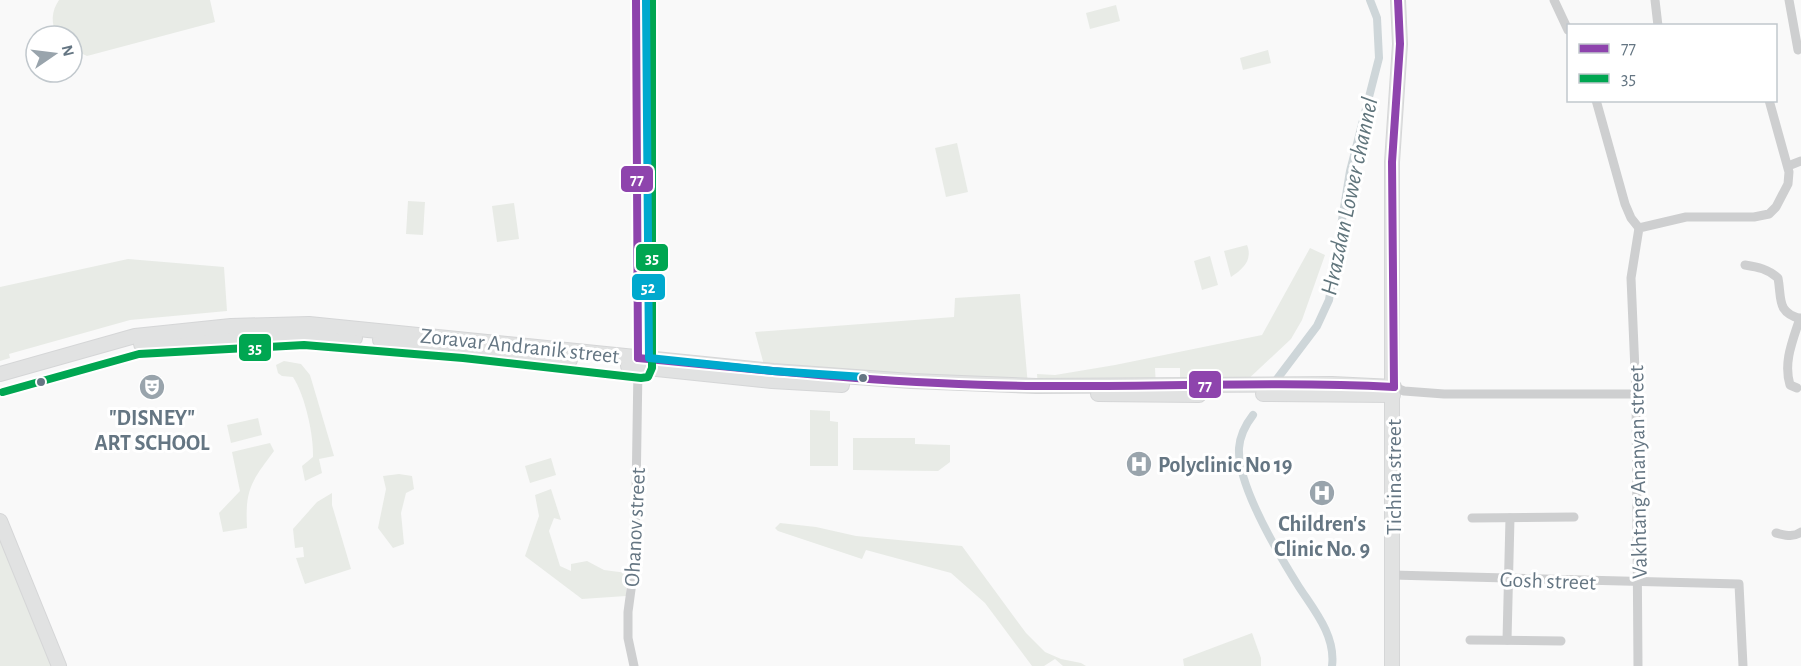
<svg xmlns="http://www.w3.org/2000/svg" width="1801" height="666" font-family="'Alegreya Sans',sans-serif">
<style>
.green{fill:#e8ebe6}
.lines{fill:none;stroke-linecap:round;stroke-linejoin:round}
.canal{stroke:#ced6d9;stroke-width:8}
.secondary-casing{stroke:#d5d6d7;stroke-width:16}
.street{stroke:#cecfd0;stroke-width:9}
.secondary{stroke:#e1e2e2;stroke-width:14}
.bus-1-casing{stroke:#fff;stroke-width:12}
.bus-2-casing{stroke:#fff;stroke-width:12}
.bus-3-casing{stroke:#fff;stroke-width:12}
.bus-1{stroke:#8e44ad;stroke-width:8}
.bus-2{stroke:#00a651;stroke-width:8}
.bus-3{stroke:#00a9ce;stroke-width:8}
.bus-dot{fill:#657683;stroke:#fff;stroke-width:2}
.labels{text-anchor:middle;stroke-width:6;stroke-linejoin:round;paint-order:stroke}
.street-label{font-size:22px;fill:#657683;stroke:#fff}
.poi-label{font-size:22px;font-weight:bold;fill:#657683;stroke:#fff}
.water-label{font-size:24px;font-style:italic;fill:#60757c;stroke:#fff}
.line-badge{stroke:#fff;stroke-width:2}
.badge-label{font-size:16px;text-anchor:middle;font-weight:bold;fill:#fff}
</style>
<rect width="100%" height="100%" fill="#f9f9f9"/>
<g class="green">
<path d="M 59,0 L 210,0 L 215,22 L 87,56 L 72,49 L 72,36 L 57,36 C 51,23 51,12 59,0 Z"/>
<path d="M 1116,5 L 1120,21 L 1090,29 L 1086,13 Z"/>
<path d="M 1268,50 L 1271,63 L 1243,70 L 1240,58 Z"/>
<path d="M 957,143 L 968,192 L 946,197 L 935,148 Z"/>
<path d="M 408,201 L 425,202 L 423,235 L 406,234 Z"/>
<path d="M 514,203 L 519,239 L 497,242 L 492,206 Z"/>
<path d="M 1247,245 C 1253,260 1243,269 1231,277 L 1224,251 Z"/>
<path d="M 1310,248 L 1325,255 L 1302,320 L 1291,339 L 1244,383 L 1180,387 L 1180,368 L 1155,368 L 1156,387 L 1038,387 L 1037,374 L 1055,375 L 1115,365 L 1262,335 Z"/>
<path d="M 1210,256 L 1218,285 L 1202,290 L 1194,261 Z"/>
<path d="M 128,259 L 224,267 L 227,311 L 130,320 L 9,354 L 10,358 L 0,361 L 0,287 Z"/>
<path d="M 1020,294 L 1028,386 L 764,365 L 755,332 L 954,317 L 955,298 Z"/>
<path d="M 284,361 L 301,364 L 310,375 L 334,456 L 319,459 L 322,473 L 305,481 L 302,466 L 313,457 C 314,436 305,395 293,377 L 282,376 L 278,373 L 276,365 Z"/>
<path d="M 810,410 L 830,411 L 830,421 L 838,422 L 838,466 L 810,466 Z"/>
<path d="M 258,418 L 262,435 L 231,443 L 227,425 Z"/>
<path d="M 853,438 L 915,438 L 915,444 L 950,445 L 950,462 L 938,471 L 853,470 Z"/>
<path d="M 270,443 L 274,451 C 251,482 245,489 247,528 L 223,532 L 219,513 L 240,491 L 232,452 Z"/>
<path d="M 551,458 L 556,475 L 530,483 L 525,466 Z"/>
<path d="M 399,474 L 412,476 L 414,489 L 406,493 L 401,513 L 404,544 L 393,548 L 378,528 L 386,489 L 383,476 Z"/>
<path d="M 551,489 L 561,520 L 554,518 L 549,531 L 560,566 L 571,571 L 571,564 L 587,561 L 604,570 L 627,573 L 626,596 L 582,599 L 525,556 L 539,516 L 535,495 Z"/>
<path d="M 332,493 L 332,505 L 351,569 L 305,584 L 296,558 L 304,557 L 303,547 L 295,548 L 293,529 L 317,502 Z"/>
<path d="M 780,523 L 816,527 L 856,536 L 962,546 L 1026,633 L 1045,652 L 1061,659 L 1081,663 L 1086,666 L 1063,666 L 1055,659 L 1044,666 L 1032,666 L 985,603 L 951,573 L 866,550 L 862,559 L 778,531 L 775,528 Z"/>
<path d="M 0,533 L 52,666 L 0,666 Z"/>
<path d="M 1252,633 L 1261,658 L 1261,666 L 1184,666 L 1183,659 Z"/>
</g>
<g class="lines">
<g class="canal">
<path d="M 1277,379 L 1317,326 L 1329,300 L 1350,171 L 1379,58 L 1377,18 L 1370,0"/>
<path d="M 1253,415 C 1246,424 1240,436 1239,448 C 1237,485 1279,555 1299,587 C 1314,610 1336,636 1332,666"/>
</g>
<g class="secondary-casing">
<g id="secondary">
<path d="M 641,0 L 642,367"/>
<path d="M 380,340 L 570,360"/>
<path d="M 141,344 L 304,334 L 355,338"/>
<path d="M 628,366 L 772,381 L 842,385"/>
<path d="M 0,374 L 135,336 L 231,326 L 309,324 L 773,371 L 911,381 L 1036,386 L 1332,384 L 1394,387"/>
<path d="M 1098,394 L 1199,395"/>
<path d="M 1263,394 L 1393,395"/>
<path d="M 0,521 L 59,666"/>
<path d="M 1392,666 L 1392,162 L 1400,44 L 1398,0"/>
</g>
</g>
<g class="street">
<path d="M 1554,0 L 1568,30"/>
<path d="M 1655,0 L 1658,26"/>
<path d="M 1789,0 L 1798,50"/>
<path d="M 1596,100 L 1625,204 L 1631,218 L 1639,228"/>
<path d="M 1788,166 L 1801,161"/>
<path d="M 1745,265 C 1758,267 1768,269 1778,278 C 1782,299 1776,312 1801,319"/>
<path d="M 1394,387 L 1404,391 L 1444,394 L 1636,394"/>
<path d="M 1797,388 L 1790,385 C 1783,362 1793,340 1800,318"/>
<path d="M 1472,518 L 1574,517"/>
<path d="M 1776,533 C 1785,535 1793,538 1801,532"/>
<path d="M 1392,575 L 1739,584 L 1743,666"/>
<path d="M 1470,640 L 1561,641"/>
<path d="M 1507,640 L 1510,518"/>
<path d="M 634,666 L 628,638 L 628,612 L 635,560 L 638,367"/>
<path d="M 1638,666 L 1636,394 L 1631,278 L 1639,228 L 1686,217 L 1754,217 L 1769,214 L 1776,207 L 1788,184 L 1789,172 L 1769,100"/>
</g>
<use href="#secondary" class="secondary"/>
<g class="bus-1-casing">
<g id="bus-1">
<path d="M 636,0 L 638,358"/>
<path d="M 638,358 C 770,371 903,385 1036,386 C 1155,387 1275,381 1394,387"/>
<path d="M 1394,387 L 1392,162 L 1400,44 L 1398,0"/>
</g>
</g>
<g class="bus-2-casing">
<path id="bus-2" d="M 3,392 L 139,354 L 304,345 L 463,358 L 641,378 L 648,377 L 652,368 L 652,0"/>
</g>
<g class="bus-3-casing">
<path id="bus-3" d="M 646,0 L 649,358 L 773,371 L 864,377"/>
</g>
<use href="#bus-1" class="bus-1"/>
<use href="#bus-2" class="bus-2"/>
<use href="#bus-3" class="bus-3"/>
</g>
<defs>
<g id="theatre-disc" transform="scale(1.35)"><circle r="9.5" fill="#99a4ac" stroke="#fff"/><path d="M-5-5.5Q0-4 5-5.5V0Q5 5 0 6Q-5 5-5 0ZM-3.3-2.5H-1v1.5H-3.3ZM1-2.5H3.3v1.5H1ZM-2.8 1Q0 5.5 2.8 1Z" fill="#fff"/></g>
<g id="hospital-disc" transform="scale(1.35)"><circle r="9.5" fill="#99a4ac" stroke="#fff"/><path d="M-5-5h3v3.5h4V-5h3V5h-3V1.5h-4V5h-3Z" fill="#fff"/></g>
</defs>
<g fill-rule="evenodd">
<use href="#theatre-disc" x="152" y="387"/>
<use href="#hospital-disc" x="1139" y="464"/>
<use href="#hospital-disc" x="1322" y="493"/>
</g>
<g class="bus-dot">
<circle cx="863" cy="378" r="5"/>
<circle cx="41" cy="382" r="5"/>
</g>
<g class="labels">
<g class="street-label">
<text transform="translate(520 345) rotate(6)" y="8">Zoravar Andranik street</text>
<text transform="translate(1637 472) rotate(-91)" y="8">Vakhtang Ananyan street</text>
<text transform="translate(1393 477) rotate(-90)" y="8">Tichina street</text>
<text transform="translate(634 527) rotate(-87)" y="8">Ohanov street</text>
<text transform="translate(1548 580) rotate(2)" y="8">Gosh street</text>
</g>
<g class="poi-label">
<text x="152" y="425">"DISNEY"<tspan x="152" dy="25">ART SCHOOL</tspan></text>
<text x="1158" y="472" text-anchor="start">Polyclinic No 19</text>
<text x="1322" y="531">Children's<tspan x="1322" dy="25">Clinic No. 9</tspan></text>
</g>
<g class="water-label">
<text transform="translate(1349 196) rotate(-78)" y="8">Hrazdan Lower channel</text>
</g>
</g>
<g class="line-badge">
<rect x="620" y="165" width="34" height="28" rx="6" fill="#8e44ad"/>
<rect x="635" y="243" width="34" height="29" rx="6" fill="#00a651"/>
<rect x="631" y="273" width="35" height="28" rx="6" fill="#00a9ce"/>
<rect x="238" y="333" width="34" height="29" rx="6" fill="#00a651"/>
<rect x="1188" y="370" width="34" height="29" rx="6" fill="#8e44ad"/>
</g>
<g class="badge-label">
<text x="637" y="185">77</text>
<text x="652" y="263">35</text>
<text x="648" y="293">52</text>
<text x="255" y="353">35</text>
<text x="1205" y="391">77</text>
</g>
<rect x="1567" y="24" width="210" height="78" fill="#ffffff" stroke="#c1c8cd" stroke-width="1.5"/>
<rect x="1579" y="44" width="30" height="9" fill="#8e44ad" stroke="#c1c8cd" stroke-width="1.5"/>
<text x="1621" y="54" font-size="18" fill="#657683">77</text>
<rect x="1579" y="74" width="30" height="9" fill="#00a651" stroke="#c1c8cd" stroke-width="1.5"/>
<text x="1621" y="84" font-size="18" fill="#657683">35</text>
<g transform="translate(54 54) rotate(76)"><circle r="28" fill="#ffffff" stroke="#c1c8cd" stroke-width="1.5"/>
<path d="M0-4.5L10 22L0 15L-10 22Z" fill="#99a4ac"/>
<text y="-9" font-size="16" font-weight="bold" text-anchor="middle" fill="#657683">N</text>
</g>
</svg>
